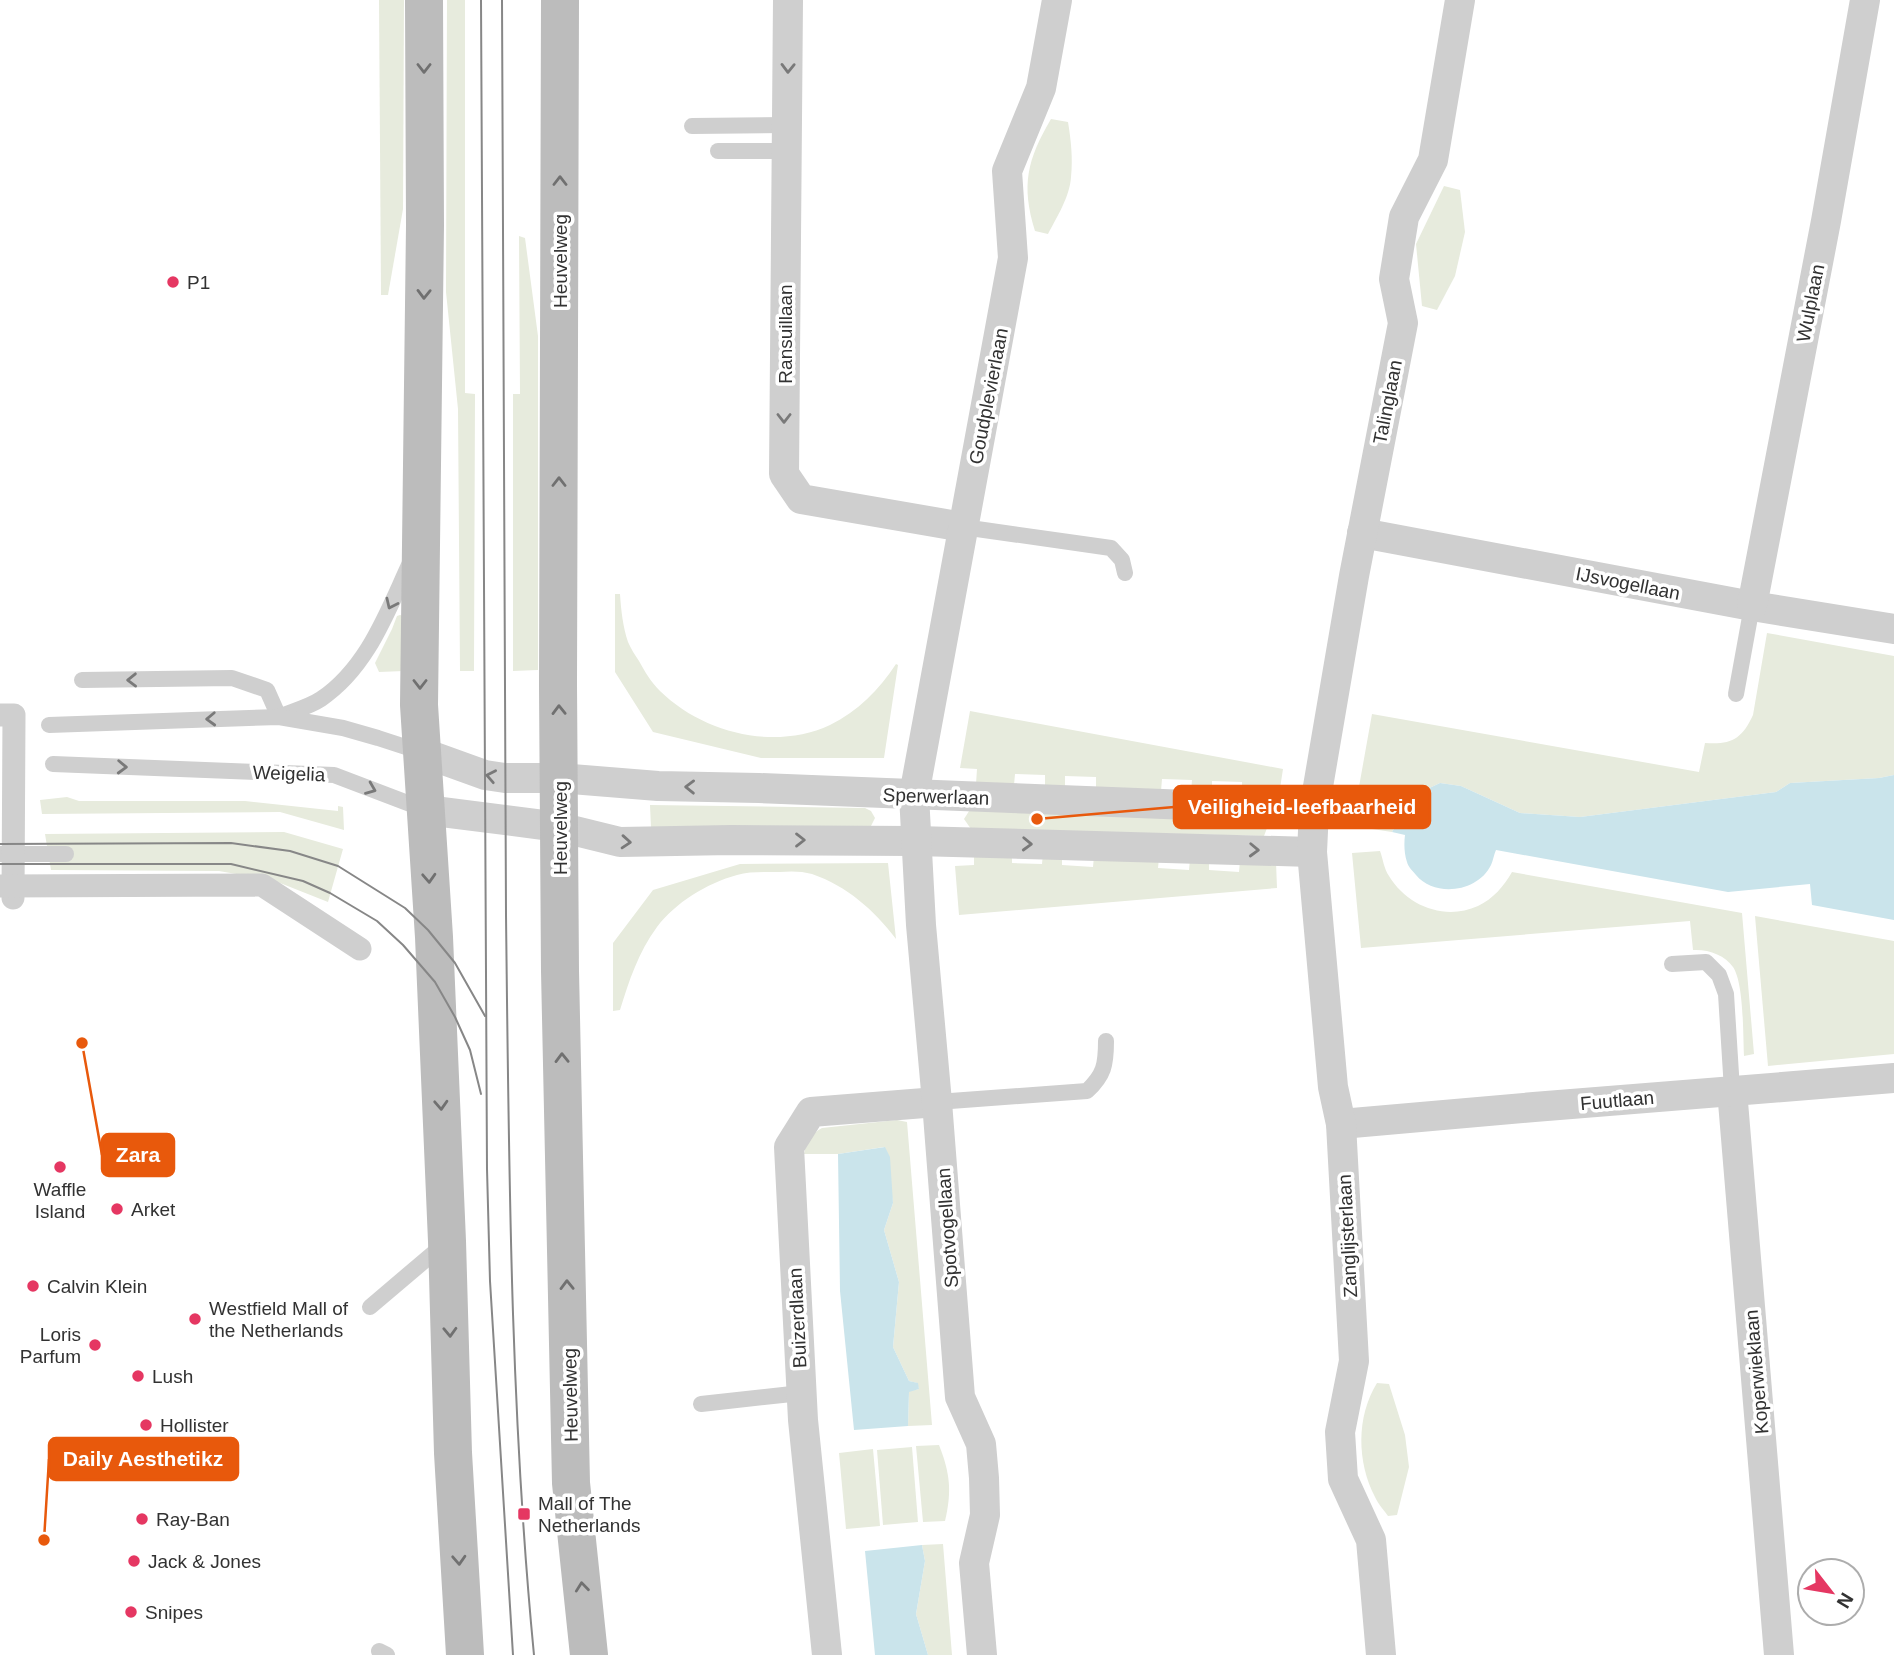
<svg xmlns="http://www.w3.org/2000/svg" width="1894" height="1655" font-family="Arial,sans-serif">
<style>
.green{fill:#e7ebdd}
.water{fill:#cae4eb}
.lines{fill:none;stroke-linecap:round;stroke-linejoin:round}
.service{stroke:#cfcfcf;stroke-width:16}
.pedestrian{stroke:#cfcfcf;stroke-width:23}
.minor{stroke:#cfcfcf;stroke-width:30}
.secondary{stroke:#bcbcbc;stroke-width:38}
.tram{stroke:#878787;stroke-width:2}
.oneway{stroke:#707070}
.oneway2{stroke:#797979}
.poi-dot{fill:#e53762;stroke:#fff;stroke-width:2.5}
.labels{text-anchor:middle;stroke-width:7;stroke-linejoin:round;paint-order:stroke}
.street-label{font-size:19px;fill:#323232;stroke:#fff}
.poi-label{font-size:19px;fill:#323232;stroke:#fff;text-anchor:start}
.leader{fill:none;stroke:#e8590c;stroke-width:2.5}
.callout-dot{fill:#e8590c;stroke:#fff;stroke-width:2.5}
.callout{fill:#e8590c;stroke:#e8590c;stroke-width:2.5}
.callout-label{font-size:21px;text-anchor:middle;font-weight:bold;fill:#fff}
</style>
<rect width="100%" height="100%" fill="#fff"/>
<g class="green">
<path d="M 379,0 L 404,0 L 403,209 L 388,295 L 381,295 Z"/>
<path d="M 447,0 L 465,0 L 465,393 L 475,394 L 474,671 L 460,671 L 458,409 L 446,292 Z"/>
<path d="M 1051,119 L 1068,122 C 1071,140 1073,159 1071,177 C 1070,196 1057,217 1048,234 L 1035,231 C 1021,185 1027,160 1051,119 Z"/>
<path d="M 1444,186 L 1460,190 L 1465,232 L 1455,276 L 1437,310 L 1422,306 L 1416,244 Z"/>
<path d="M 519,236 L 525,238 L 538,336 L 538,670 L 513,671 L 513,394 L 520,394 Z"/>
<path d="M 615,594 L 620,594 C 621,610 623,627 628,642 C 631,649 635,655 639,661 C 645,672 651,682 660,691 C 703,733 774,751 830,725 C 858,711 879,690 896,664 L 898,665 L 884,758 L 761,758 L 653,732 L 615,672 Z"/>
<path d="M 400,615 L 404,616 L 404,671 L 379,672 L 375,663 L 392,629 L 397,616 Z"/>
<path d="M 1767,633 L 1894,656 L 1894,775 L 1879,778 L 1790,783 L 1776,792 L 1580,817 L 1520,813 L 1461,786 L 1440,783 L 1421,792 L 1405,810 L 1392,832 L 1352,826 L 1372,714 L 1699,772 L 1705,743 C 1731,745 1742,739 1753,715 Z"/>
<path d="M 970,711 L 1283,769 L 1279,795 L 1242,793 L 1242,782 L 1212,781 L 1212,792 L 1191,792 L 1192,780 L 1162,779 L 1161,791 L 1096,789 L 1096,777 L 1065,776 L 1065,787 L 1045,787 L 1045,775 L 1015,774 L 1014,785 L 976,784 L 977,769 L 960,768 Z"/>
<path d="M 67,797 L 79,801 L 245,801 L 338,811 L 338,806 L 343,807 L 344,830 L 280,812 L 42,814 L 40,800 Z"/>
<path d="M 650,805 L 865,808 L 871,811 L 875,818 L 871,826 L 651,828 Z"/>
<path d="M 971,808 L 1265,821 L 1267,828 L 1264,836 L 971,829 L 964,819 Z"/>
<path d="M 284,832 L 343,849 L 328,902 L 275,881 L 219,871 L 51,870 L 45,834 Z"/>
<path d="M 974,851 L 1012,852 L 1012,863 L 1042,864 L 1043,853 L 1062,855 L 1062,865 L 1093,867 L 1094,856 L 1159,858 L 1158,868 L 1189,870 L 1190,859 L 1209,860 L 1209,870 L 1239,872 L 1240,861 L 1276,862 L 1277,888 L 959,915 L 955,866 L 974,865 Z"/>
<path d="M 1380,851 C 1383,859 1384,869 1389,876 C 1407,906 1445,921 1478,906 C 1493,899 1504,886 1512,872 L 1742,913 L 1754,1054 L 1744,1056 C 1743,1036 1744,983 1733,967 C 1725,955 1708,949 1693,950 L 1690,921 L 1361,948 L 1352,853 Z"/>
<path d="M 888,863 L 896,939 C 874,910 847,886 812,874 C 802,871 790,871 780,872 C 766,872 750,871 737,875 C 707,883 675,903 657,927 C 638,953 629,981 620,1010 L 613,1011 L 613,943 L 653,890 L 740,864 Z"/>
<path d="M 1755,916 L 1894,941 L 1894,1054 L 1768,1066 Z"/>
<path d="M 897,1120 L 907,1122 L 932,1425 L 908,1426 L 909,1391 L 919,1389 L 917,1383 L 909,1381 L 893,1347 L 899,1282 L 884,1230 L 893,1203 L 884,1147 L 838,1154 L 804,1154 C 806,1142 811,1134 822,1128 Z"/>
<path d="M 1377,1383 L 1389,1384 L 1405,1435 L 1409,1467 L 1397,1515 L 1388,1516 C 1384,1510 1378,1504 1375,1497 C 1357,1462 1356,1417 1377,1383 Z"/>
<path d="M 939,1445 C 950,1473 952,1491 945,1521 L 923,1522 L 916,1446 Z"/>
<path d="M 912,1447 L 918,1522 L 883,1525 L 877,1450 Z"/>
<path d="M 873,1449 L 880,1526 L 846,1529 L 839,1453 Z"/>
<path d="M 943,1544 L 952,1655 L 928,1655 L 916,1614 L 925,1561 L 922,1545 Z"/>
</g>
<g class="water">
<path d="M 1894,775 L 1894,920 L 1812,905 L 1810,884 L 1728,892 L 1496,850 C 1494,854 1493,861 1491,865 C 1478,892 1435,898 1416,875 C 1413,871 1408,867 1407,862 C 1404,853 1404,843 1405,835 L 1392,832 L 1405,810 L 1421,792 L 1440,783 L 1461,786 L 1520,813 L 1580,817 L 1776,792 L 1790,783 L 1879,778 Z"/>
<path d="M 885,1147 L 890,1157 L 893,1203 L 884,1230 L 899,1282 L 893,1347 L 909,1381 L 918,1383 L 919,1389 L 909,1392 L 908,1426 L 854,1430 L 840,1291 L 838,1154 Z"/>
<path d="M 922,1545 L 925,1561 L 916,1614 L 928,1655 L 875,1655 L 865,1551 Z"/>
</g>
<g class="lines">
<g class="service">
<path d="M 692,126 L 787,125"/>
<path d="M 718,151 L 787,151"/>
<path d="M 963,527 L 1111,548 L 1122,560 L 1125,573"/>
<path d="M 82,680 L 232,678 L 267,690 L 279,717"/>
<path d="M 1736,694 L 1752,606"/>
<path d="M 281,716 C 293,711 309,707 321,699 C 368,667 387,612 410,563"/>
<path d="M 49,725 L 279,717 L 343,728 L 378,738 L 421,752"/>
<path d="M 53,764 L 334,775 L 426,810"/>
<path d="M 0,854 L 66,854"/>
<path d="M 1672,964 L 1706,962 L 1719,975 L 1726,994 L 1732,1090"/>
<path d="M 937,1102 L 1087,1091 C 1104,1075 1106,1065 1106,1041"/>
<path d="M 370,1307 L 443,1245"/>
<path d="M 701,1404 L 801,1393"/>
<path d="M 379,1651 L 387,1655"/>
</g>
<g class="pedestrian">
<path d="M 0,715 L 14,715 L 13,898"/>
<path d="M 0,886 L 262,885 L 360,949"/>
</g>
<g class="minor">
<path d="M 788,0 L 784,474 L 801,499 L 963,527"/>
<path d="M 1362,533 L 1752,606 L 1894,629"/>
<path d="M 1752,606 L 1826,221 L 1865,0"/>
<path d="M 424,753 L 485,775 L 505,778 L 559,778 L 658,786 L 759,788 L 1314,810"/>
<path d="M 426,810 L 559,827 L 620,842 L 731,840 L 916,841 L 1312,852"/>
<path d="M 1732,1090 L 1779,1655"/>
<path d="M 1341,1124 L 1534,1107 L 1894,1078"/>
<path d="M 827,1655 L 803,1420 L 789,1147 L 811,1112 L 937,1102"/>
<path d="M 982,1655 L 974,1563 L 985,1515 L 984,1478 L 981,1444 L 960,1397 L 937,1102 L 921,925 L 914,795 L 1013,258 L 1007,171 L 1041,88 L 1057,0"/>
<path d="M 1381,1655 L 1371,1540 L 1343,1479 L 1340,1432 L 1354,1361 L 1341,1124 L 1333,1087 L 1312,852 L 1314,810 L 1354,576 L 1403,323 L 1394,279 L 1404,217 L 1433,160 L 1460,0"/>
</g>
<g class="secondary">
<path d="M 424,0 L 425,225 L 419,705 L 434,937 L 447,1241 L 453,1453 L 465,1655"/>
<path d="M 560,0 L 558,685 L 560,971 L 571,1483 L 589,1655"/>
</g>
<g class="tram">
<path d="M 481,0 L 487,1169 L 490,1281 L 513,1655"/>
<path d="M 502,0 C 502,305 503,610 506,915 C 509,1162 510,1409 534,1655"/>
<path d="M 0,844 L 231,843 L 290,851 L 338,866 L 405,908 L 428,930 L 455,963 L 485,1016"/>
<path d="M 0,864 L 231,864 L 303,881 L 330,893 L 377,921 L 403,945 L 435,982 L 455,1017 L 470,1050 L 481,1094"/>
</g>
</g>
<defs><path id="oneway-chevron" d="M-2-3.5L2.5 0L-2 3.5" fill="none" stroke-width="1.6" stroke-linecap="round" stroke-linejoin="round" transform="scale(1.75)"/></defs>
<g class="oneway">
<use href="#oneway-chevron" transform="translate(424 68) rotate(90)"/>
<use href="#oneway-chevron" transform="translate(560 181) rotate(-90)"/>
<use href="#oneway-chevron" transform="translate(424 294) rotate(91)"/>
<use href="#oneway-chevron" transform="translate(559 482) rotate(-90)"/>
<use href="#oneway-chevron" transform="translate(420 684) rotate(90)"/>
<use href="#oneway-chevron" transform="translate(559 710) rotate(-91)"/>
<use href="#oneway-chevron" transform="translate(429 878) rotate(87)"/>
<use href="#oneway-chevron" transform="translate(562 1058) rotate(-91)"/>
<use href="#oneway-chevron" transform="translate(441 1105) rotate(87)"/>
<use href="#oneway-chevron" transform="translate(567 1285) rotate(-91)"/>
<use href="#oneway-chevron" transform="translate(450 1332) rotate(88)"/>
<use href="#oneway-chevron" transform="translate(459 1560) rotate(87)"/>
<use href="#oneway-chevron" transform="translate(582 1587) rotate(-96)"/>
</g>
<g class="oneway2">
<use href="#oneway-chevron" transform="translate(788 68) rotate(91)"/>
<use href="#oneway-chevron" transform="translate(784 418) rotate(90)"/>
<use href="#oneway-chevron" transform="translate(391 604) rotate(115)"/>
<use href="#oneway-chevron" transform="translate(132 680) rotate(179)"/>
<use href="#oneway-chevron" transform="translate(211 719) rotate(178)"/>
<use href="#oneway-chevron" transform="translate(122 767) rotate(2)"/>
<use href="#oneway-chevron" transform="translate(491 776) rotate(-169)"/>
<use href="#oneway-chevron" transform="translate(690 787) rotate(-179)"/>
<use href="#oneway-chevron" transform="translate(371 789) rotate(22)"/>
<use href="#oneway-chevron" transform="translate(800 840)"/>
<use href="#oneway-chevron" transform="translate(626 842) rotate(4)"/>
<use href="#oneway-chevron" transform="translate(1027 844) rotate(2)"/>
<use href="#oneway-chevron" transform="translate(1254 850) rotate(2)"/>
</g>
<g class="poi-dot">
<circle cx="173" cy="282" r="7"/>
<circle cx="60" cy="1167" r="7"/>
<circle cx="117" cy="1209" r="7"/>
<circle cx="33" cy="1286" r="7"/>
<circle cx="195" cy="1319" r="7"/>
<circle cx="95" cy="1345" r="7"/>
<circle cx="138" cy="1376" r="7"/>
<circle cx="146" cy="1425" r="7"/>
<rect x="517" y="1507" width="14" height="14" rx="3.5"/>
<circle cx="142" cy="1519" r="7"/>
<circle cx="134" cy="1561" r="7"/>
<circle cx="131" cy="1612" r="7"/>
</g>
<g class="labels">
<g class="street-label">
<text transform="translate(560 261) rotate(-90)" y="7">Heuvelweg</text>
<text transform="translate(1810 303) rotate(-79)" y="7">Wulplaan</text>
<text transform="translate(785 334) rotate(-90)" y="7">Ransuillaan</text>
<text transform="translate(988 396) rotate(-79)" y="7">Goudplevierlaan</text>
<text transform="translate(1387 402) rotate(-79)" y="7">Talinglaan</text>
<text transform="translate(1628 583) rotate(11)" y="7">IJsvogellaan</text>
<text transform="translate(289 773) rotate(2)" y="7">Weigelia</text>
<text transform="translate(936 796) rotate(2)" y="7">Sperwerlaan</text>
<text transform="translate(560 828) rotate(-90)" y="7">Heuvelweg</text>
<text transform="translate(1617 1100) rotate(-5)" y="7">Fuutlaan</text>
<text transform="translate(947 1228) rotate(-94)" y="7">Spotvogellaan</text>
<text transform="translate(1347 1236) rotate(-93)" y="7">Zanglijsterlaan</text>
<text transform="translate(797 1318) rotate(-93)" y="7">Buizerdlaan</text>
<text transform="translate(1756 1372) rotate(-95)" y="7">Koperwieklaan</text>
<text transform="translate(570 1395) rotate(-91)" y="7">Heuvelweg</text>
</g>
<g class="poi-label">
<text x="187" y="289">P1</text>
<text x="60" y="1196" text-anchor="middle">Waffle<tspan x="60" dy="22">Island</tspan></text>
<text x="131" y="1216">Arket</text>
<text x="47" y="1293">Calvin Klein</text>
<text x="209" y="1315">Westfield Mall of<tspan x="209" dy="22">the Netherlands</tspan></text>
<text x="81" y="1341" text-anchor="end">Loris<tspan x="81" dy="22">Parfum</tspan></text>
<text x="152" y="1383">Lush</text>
<text x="160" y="1432">Hollister</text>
<text x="538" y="1510">Mall of The<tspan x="538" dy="22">Netherlands</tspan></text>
<text x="156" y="1526">Ray-Ban</text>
<text x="148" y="1568">Jack &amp; Jones</text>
<text x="145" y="1619">Snipes</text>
</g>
</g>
<path class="leader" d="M1037 819L1174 807M82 1043L102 1155M44 1540L49 1459"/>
<g class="callout-dot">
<circle cx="1037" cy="819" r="7"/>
<circle cx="82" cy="1043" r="7"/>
<circle cx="44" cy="1540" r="7"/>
</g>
<g class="callout">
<rect x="1174" y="786" width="256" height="42" rx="7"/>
<rect x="102" y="1134" width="72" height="42" rx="7"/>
<rect x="49" y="1438" width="189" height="42" rx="7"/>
</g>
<g class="callout-label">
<text x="1302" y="814">Veiligheid-leefbaarheid</text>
<text x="138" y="1162">Zara</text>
<text x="143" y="1466">Daily Aesthetikz</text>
</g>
<g transform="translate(1831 1592) rotate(121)"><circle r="33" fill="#ffffff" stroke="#adadad" stroke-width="2"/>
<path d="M0-5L12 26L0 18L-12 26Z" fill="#e53762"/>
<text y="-10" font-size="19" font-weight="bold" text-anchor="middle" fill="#323232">N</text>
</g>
</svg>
